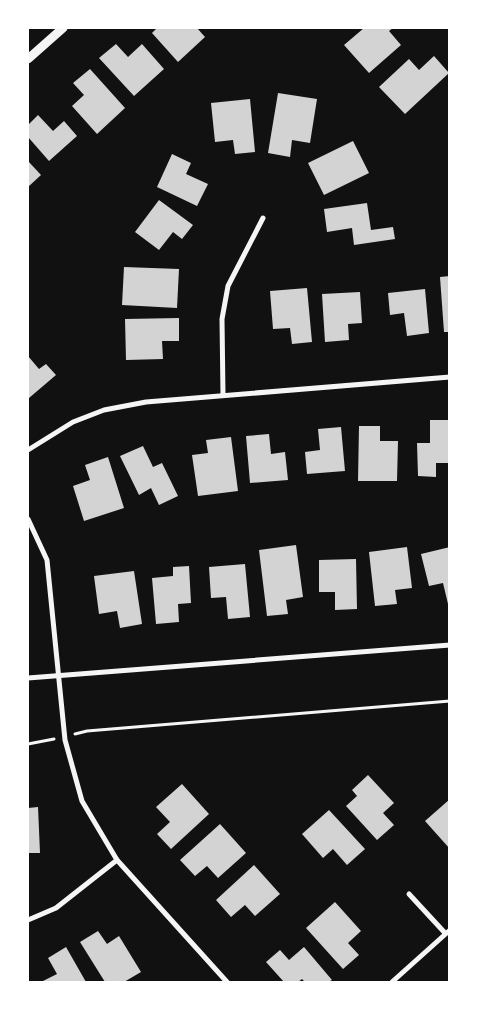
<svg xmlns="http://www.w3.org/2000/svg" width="477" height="1010" font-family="'DM Sans',sans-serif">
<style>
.building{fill:#d3d3d3}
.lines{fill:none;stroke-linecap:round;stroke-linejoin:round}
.path{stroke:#f5f5f5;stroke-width:3}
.minor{stroke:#f5f5f5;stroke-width:5}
.tertiary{stroke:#f5f5f5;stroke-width:9}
</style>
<rect width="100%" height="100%" fill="#111"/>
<g class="building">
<path d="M 157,28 L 197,28 L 205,37 L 178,62 L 152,33 Z"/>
<path d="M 364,28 L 393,28 L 389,31 L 401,45 L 369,73 L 344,45 Z"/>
<path d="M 116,44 L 128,57 L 142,44 L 164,69 L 134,96 L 99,58 Z"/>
<path d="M 434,56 L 449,73 L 405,114 L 379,87 L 409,59 L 419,70 Z"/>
<path d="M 90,69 L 125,108 L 97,134 L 72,106 L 84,95 L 73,83 Z"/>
<path d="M 278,93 L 317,99 L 310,143 L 292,140 L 290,157 L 268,153 Z"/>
<path d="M 250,99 L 255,152 L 235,154 L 233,140 L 215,142 L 211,103 Z"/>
<path d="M 38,115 L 53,131 L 64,121 L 77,136 L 49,161 L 28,137 L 28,125 Z"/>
<path d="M 353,141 L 369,173 L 324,195 L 308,163 Z"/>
<path d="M 172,154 L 191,163 L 186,174 L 208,184 L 197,206 L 157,187 Z"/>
<path d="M 28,161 L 41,175 L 28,187 Z"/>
<path d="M 159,200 L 193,225 L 182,239 L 173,232 L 159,250 L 135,232 Z"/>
<path d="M 367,203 L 371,230 L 393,227 L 395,239 L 354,245 L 352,228 L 327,232 L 324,209 Z"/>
<path d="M 124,267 L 179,269 L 177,308 L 122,305 Z"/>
<path d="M 450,276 L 450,332 L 444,332 L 440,277 Z"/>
<path d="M 307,288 L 312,342 L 292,344 L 290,328 L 273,329 L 270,291 Z"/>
<path d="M 425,289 L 429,333 L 407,336 L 404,313 L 390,315 L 388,293 Z"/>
<path d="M 360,292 L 362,323 L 348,324 L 349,340 L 325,342 L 322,294 Z"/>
<path d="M 179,318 L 179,341 L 162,341 L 163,359 L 126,360 L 125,319 Z"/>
<path d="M 28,356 L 39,369 L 46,364 L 56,375 L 29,398 L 28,396 Z"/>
<path d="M 430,420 L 450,420 L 450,463 L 436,463 L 436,477 L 418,476 L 417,443 L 430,443 Z"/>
<path d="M 359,426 L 380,426 L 380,441 L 398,441 L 397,481 L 358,481 Z"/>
<path d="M 341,427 L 345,471 L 307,474 L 305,452 L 320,450 L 318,429 Z"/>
<path d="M 269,434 L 271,454 L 285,452 L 288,480 L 250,483 L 246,436 Z"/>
<path d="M 231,437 L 238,491 L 198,496 L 192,455 L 208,453 L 206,440 Z"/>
<path d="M 143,446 L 153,467 L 162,463 L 178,496 L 159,505 L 151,488 L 139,495 L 120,456 Z"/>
<path d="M 108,457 L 124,508 L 84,521 L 73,486 L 90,480 L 85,465 Z"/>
<path d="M 296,545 L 303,597 L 286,600 L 288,614 L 267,616 L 259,550 Z"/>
<path d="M 407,547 L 412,588 L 395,590 L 397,604 L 375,606 L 369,552 Z"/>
<path d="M 450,547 L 450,603 L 448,604 L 443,583 L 429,586 L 421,554 Z"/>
<path d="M 356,559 L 357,609 L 335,610 L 335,592 L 319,592 L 319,560 Z"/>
<path d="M 245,564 L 250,617 L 228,619 L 226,597 L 211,598 L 209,567 Z"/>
<path d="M 189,566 L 191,603 L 178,604 L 179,622 L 156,624 L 152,578 L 173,576 L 173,567 Z"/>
<path d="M 134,571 L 142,624 L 120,628 L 117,611 L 99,614 L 94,576 Z"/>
<path d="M 368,775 L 394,803 L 383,813 L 394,825 L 377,840 L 346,806 L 357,796 L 352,790 Z"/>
<path d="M 182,784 L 209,814 L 171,849 L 157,834 L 170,822 L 156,807 Z"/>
<path d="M 450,799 L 450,849 L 425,821 Z"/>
<path d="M 38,807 L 40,853 L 28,853 L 28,808 Z"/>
<path d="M 329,810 L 365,849 L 347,865 L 333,849 L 323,858 L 302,834 Z"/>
<path d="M 220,824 L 246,853 L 218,878 L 207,866 L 195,876 L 180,860 Z"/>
<path d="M 254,865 L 280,894 L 255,916 L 245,905 L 231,917 L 216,900 Z"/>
<path d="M 335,902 L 361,931 L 348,943 L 359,955 L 343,969 L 306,928 Z"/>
<path d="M 98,931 L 107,944 L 119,936 L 141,972 L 124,982 L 105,982 L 80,942 Z"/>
<path d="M 66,947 L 86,982 L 41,982 L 57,974 L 48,958 Z"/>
<path d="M 304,947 L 332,980 L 328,982 L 305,982 L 302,979 L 298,982 L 284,982 L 266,962 L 280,950 L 289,960 Z"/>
</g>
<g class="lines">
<g class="path">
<path d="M 75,734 L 87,731 L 450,701"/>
<path d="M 28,744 L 54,739"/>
</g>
<g class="minor">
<path d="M 223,395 L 222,319 L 228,286 L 263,218"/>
<path d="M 28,450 L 73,422 L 104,410 L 146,402 L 450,377"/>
<path d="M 28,519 L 47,560 L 65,740 L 82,801 L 117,860 L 227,982"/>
<path d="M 28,678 L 450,645"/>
<path d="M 409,894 L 445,933"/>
<path d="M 28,920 L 56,908 L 117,860"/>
<path d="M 392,982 L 450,930"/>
</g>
<path class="tertiary" d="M 28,59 L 63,28"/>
</g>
<rect width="477" height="1010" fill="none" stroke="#ffffff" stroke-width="58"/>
</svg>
